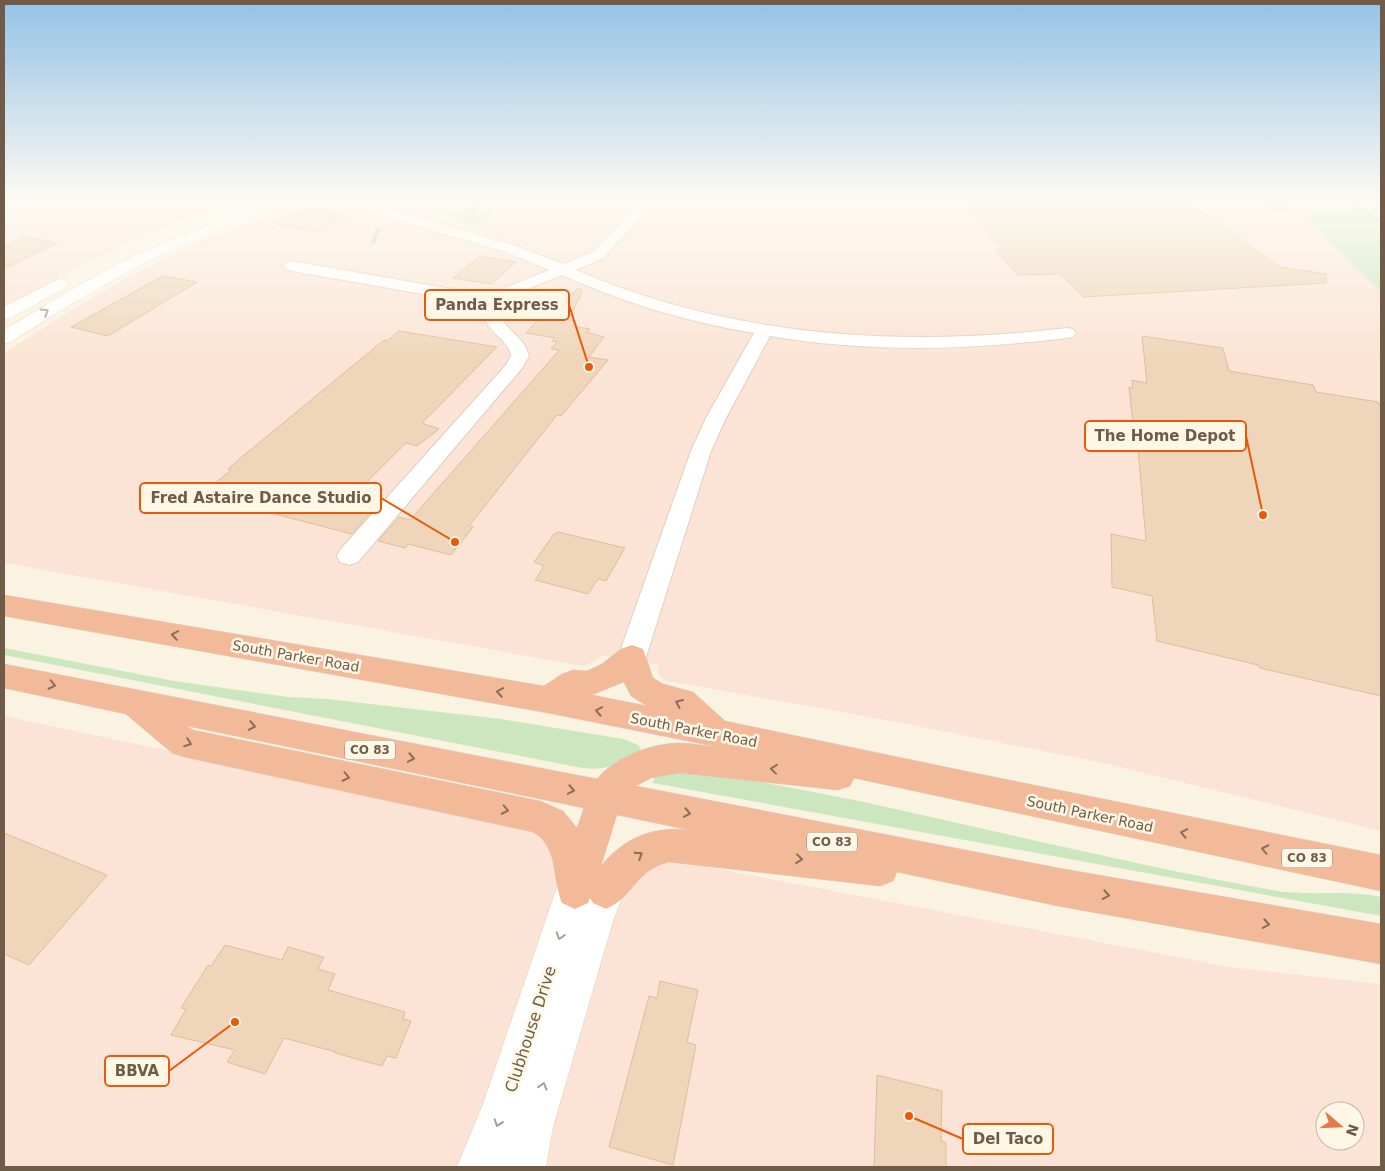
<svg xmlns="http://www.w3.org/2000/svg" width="1385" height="1171" font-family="'DejaVu Sans',sans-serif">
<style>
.commercial{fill:#fbe4d5;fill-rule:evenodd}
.green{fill:#cce7c0}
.water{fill:#b6d8e3;stroke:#9dc6d4}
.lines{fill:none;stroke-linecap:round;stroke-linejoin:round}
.stream{fill:#9dc6d4;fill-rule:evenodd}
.building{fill:#efd5b9;stroke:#e1bd9b}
.street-casing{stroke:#ded0bd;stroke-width:2}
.secondary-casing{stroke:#e0cfb8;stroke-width:1}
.highway-casing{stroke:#dad4d0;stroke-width:1}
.street{fill:#fff;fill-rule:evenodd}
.secondary{fill:#fff;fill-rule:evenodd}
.highway{fill:#f3ba99;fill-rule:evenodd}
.oneway{stroke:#a99d92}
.oneway2{stroke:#8a6e59}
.labels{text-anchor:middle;stroke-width:5;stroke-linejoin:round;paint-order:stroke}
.shield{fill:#fef7e6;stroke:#9b8a78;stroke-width:1}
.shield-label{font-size:12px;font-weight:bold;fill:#705b49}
.street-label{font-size:14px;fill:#705b49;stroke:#fef7e6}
.near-street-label{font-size:16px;fill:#705b49;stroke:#fef7e6}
.leader{fill:none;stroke:#e8590c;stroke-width:2}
.callout-dot{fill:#e8590c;stroke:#fef7e6;stroke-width:2}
.callout{fill:#fef7e6;stroke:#e8590c;stroke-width:2}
.callout-label{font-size:15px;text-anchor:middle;font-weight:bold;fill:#705b49}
</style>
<rect width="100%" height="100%" fill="#fbf3e1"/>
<g class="commercial">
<path d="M 4,199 L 236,199 L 130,242 L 4,305 Z"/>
<path d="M 305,199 L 418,199 L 411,205 L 459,219 L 484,223 L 514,199 L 1293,199 L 1328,240 L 1381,292 L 1381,831 L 1103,763 L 886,720 L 672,682 L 666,681 L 660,676 L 658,671 L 658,665 L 600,655 L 598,660 L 583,666 L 4,563 L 4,353 L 78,306 L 127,278 L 193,245 Z"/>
<path d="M 4,716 L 524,826 L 542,836 L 553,852 L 560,872 L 677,861 L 1230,967 L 1381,984 L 1381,1167 L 4,1167 ZM 1325,1111 L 1355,1111 L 1355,1141 L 1325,1141 Z"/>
</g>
<g class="green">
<path d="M 418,199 L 514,199 L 474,228 L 452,217 L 410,205 Z"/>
<path d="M 1293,199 L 1381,199 L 1381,292 L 1328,240 Z"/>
<path d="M 4,648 L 174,681 L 288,697 L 327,699 L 501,719 L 624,739 L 638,745 L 641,749 L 639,752 C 619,764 607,771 582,768 L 4,655 Z"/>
<path d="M 690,768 C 748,780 806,790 864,802 C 1000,832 1135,865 1272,890 C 1308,897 1345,889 1381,897 L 1381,916 L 653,783 L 656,771 Z"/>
</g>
<path class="water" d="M 1251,199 L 1284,199 L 1292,210 L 1269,210 Z"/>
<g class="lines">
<g class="stream">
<path d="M 440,199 L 446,199 L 438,202 L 438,200 Z"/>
<path d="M 472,199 L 476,199 L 478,202 L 474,215 L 472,216 L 470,215 L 474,202 Z"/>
<path d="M 1343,199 L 1348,199 L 1381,220 L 1381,223 Z"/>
<path d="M 378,228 L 380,229 L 375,243 L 371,244 L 376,229 Z"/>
</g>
</g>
<g class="building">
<path d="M 958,199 L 1184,199 L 1280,267 L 1326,274 L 1326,283 L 1083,297 L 1060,274 L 1018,275 L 996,250 L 1003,249 Z"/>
<path d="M 313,206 L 349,217 L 315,232 L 271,223 Z"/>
<path d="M 24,237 L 57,243 L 4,269 L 4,247 Z"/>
<path d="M 480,256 L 516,262 L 491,284 L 453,278 Z"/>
<path d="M 163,276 L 197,282 L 108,336 L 71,327 Z"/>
<path d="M 578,288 L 583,291 L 568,320 L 576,321 L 572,326 L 590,329 L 587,332 L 604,337 L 589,357 L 608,360 L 561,416 L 557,415 L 469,526 L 473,527 L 451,555 L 408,544 L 405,548 L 378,541 L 399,517 L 410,520 L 555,355 L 559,350 L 551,349 L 557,342 L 552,341 L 555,338 L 526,333 L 542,315 L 551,317 Z"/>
<path d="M 399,331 L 497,347 L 422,423 L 439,429 L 417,446 L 406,443 L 346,503 L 373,510 L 352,534 L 201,495 L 231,470 L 228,469 L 243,456 L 384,340 L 387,341 Z"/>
<path d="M 1142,336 L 1223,348 L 1229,371 L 1313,385 L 1316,392 L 1378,402 L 1381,408 L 1381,696 L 1260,668 L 1258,665 L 1157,641 L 1152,596 L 1112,587 L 1111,534 L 1146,541 L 1136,425 L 1133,424 L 1129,387 L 1133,388 L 1132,380 L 1147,383 Z"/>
<path d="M 558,532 L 625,548 L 606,581 L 598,579 L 588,594 L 535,580 L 544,566 L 534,562 L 554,534 Z"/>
<path d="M 4,833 L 107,875 L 29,965 L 4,954 Z"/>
<path d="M 225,945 L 282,960 L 288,947 L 324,957 L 318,969 L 335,974 L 328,990 L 405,1012 L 403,1019 L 411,1021 L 396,1058 L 387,1056 L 382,1066 L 335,1053 L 336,1052 L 284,1038 L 265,1074 L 227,1062 L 235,1050 L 171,1035 L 186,1009 L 181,1008 L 208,965 L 211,966 Z"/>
<path d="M 660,981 L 698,990 L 687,1042 L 696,1045 L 673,1165 L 609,1147 L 649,996 L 657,998 Z"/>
<path d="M 877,1075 L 942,1091 L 941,1141 L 946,1143 L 946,1167 L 874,1167 Z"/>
</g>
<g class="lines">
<g class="street-casing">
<path id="street" d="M 333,199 L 354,199 L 516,246 L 563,264 L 593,252 L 644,199 L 658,199 L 603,258 L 576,270 C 730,337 901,348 1067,328 L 1073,329 L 1076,333 L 1073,337 L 1067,338 C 968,350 869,353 770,336 L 726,418 L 711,451 L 646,657 L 642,665 L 632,668 L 622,665 L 618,657 L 691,451 L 706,418 L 754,333 C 688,322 624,303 562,275 L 497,301 C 499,332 523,331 529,356 L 523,367 L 358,562 L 349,565 L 340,562 L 337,556 L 340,550 L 506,365 L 511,356 C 507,335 482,334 481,301 L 469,302 L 291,271 L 286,269 L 283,266 L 286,263 L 291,261 L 469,292 L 497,291 L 549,270 L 506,252 L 356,208 L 335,202 Z"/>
</g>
<g class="secondary-casing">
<g id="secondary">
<path d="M 270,199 L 290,199 L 288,202 C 240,221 192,240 145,263 C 99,287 54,314 11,342 L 4,344 L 4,330 L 81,284 L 133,256 Z"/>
<path d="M 59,279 L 65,280 L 68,284 L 65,288 L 11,318 L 4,319 L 4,307 Z"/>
<path d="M 575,871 L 588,877 L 590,882 L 593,877 L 606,871 L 619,877 L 625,890 L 613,921 L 553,1127 L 546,1167 L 457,1167 L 483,1104 L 556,890 L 562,877 Z"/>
</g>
</g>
<g class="highway-casing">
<path id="highway" d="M 4,595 L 544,686 L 562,674 L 573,670 L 587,671 L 602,664 L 621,649 L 632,645 L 643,649 L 653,678 L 663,684 L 693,692 L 725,721 L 979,774 L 1381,855 L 1381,891 L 854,778 L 850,786 L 838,790 L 679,773 L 651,778 L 636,786 L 1058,868 L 1381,924 L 1381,964 L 1058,906 L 897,872 L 893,881 L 880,886 L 669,862 C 635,870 634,897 606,909 L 593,903 L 590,898 L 588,903 L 575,909 L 562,903 C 552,879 559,847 533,832 L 184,757 L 172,753 L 126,714 L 4,688 L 4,664 L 597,779 C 615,757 650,744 678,743 C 691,743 705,746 718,747 L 548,713 L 4,616 ZM 624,682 L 631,696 L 647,706 L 592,695 ZM 187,726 L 584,808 L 577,828 L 563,811 L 540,801 L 193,730 ZM 617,815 L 690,830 C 653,826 625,837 601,866 Z"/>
</g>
<use href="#street" class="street"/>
<use href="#secondary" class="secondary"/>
<use href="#highway" class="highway"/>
</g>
<defs><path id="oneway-chevron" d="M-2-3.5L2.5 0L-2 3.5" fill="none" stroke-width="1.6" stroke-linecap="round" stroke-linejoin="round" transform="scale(1.25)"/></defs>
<g class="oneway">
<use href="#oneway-chevron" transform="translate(45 312) rotate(-32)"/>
<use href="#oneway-chevron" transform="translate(560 936) rotate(108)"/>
<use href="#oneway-chevron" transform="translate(543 1086) rotate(-73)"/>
<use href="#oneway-chevron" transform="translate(498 1123) rotate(109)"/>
</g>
<g class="oneway2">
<use href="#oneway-chevron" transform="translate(175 635) rotate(-170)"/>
<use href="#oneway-chevron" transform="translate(52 685) rotate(12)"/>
<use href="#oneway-chevron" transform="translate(500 692) rotate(-170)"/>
<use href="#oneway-chevron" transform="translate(679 703) rotate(-156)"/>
<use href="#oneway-chevron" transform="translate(599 711) rotate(-169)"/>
<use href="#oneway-chevron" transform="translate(252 726) rotate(11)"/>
<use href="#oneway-chevron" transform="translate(188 743) rotate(20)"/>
<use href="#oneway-chevron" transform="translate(411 758) rotate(11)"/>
<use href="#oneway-chevron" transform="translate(774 769) rotate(-174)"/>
<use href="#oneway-chevron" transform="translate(346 777) rotate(12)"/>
<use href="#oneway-chevron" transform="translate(571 790) rotate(11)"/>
<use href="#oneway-chevron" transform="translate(505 810) rotate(12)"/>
<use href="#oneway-chevron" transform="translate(687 813) rotate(11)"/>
<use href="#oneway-chevron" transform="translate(1184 833) rotate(-169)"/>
<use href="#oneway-chevron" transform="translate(1265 849) rotate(-168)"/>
<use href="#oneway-chevron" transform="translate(639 855) rotate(-33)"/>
<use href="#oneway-chevron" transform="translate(799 859) rotate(6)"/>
<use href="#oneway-chevron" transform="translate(1106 895) rotate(10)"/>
<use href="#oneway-chevron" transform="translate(1266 924) rotate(10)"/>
</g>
<linearGradient id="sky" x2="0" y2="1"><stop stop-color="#94c2e6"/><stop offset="0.55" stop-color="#fdfaf2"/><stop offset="1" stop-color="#fdfaf2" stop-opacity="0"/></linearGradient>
<rect width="1385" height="363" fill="url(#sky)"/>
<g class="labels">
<g class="shield">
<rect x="345" y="740.5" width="50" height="19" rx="4"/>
<rect x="807" y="832.5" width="50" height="19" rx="4"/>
<rect x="1282" y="848.5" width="50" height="19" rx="4"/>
</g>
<g class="shield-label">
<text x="370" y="754">CO 83</text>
<text x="832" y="846">CO 83</text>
<text x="1307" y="862">CO 83</text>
</g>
<g class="street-label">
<text transform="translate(296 656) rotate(10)" y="5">South Parker Road</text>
<text transform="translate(694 730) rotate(11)" y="5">South Parker Road</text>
<text transform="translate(1090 814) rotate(12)" y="5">South Parker Road</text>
</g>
<g class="near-street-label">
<text transform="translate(530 1029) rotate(-72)" y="6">Clubhouse Drive</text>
</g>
</g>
<path class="leader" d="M589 367L569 305M1263 515L1246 436M455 542L381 498M235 1022L169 1071M909 1116L963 1139"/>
<g class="callout-dot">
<circle cx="589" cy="367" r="5"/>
<circle cx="1263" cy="515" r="5"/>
<circle cx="455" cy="542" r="5"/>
<circle cx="235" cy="1022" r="5"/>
<circle cx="909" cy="1116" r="5"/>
</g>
<g class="callout">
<rect x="425" y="290" width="144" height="30" rx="5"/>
<rect x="1085" y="421" width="161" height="30" rx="5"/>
<rect x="140" y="483" width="241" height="30" rx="5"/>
<rect x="105" y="1056" width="64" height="30" rx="5"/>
<rect x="963" y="1124" width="90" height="30" rx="5"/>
</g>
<g class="callout-label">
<text x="497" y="310">Panda Express</text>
<text x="1165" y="441">The Home Depot</text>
<text x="261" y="503">Fred Astaire Dance Studio</text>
<text x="137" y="1076">BBVA</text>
<text x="1008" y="1144">Del Taco</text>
</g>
<rect width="1385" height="1171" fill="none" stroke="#705b49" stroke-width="10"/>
<g transform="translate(1340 1126) rotate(109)"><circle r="24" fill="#fef7e6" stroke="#c5b9a7"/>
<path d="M0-4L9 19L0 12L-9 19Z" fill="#e17c4a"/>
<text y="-8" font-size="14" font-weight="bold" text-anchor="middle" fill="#705b49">N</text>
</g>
</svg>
